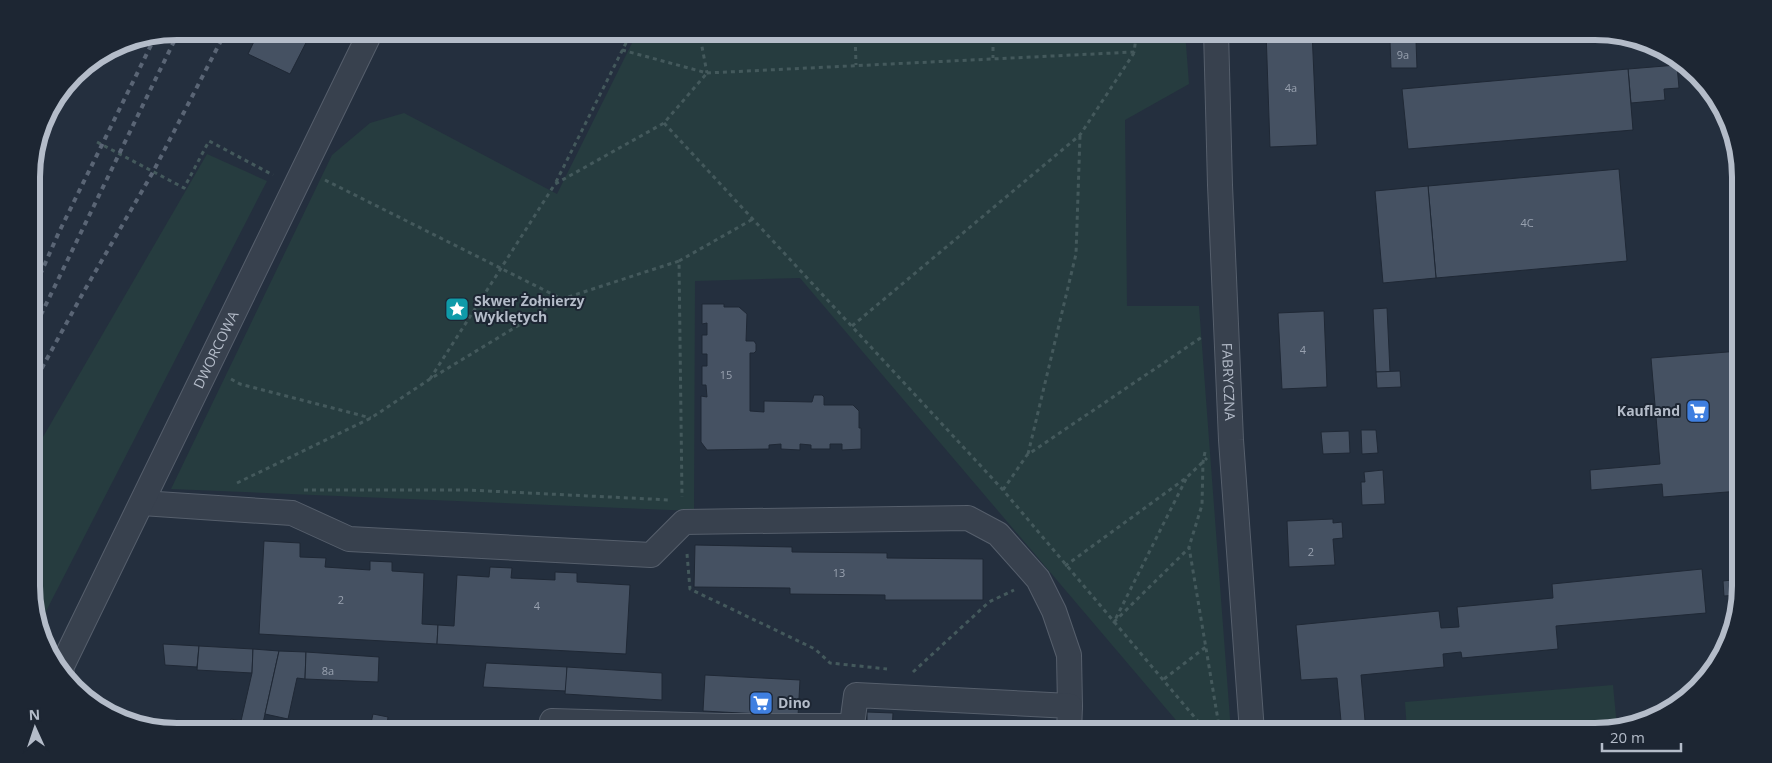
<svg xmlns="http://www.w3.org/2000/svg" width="1772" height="763" font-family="'Open Sans',sans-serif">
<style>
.green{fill:#263c3f}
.building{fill:#455162;stroke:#1f2835}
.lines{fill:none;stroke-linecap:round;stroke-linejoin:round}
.minor-casing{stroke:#565f6c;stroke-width:26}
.path{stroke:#44595c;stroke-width:3;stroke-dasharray:4 4;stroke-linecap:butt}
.minor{stroke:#38414e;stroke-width:24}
.rail{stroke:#5a6575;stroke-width:4;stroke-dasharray:5 5;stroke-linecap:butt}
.labels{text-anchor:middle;stroke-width:4;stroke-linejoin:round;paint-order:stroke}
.number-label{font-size:11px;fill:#98a1af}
.poi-label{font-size:14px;font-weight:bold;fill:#b4bcc9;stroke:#1d2633;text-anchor:start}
.street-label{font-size:14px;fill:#b4bcc9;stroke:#1d2633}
.rim{fill:none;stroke:#b4bcc9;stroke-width:6}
</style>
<rect width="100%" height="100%" fill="#242f3e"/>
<g class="green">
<path d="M 638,31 L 1185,31 L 1189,84 L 1125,120 L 1127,306 L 1199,306 L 1231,732 L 1186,732 L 800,278 L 695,281 L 694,511 L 171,489 L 332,155 L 370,123 L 404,113 L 557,194 Z"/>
<path d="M 207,154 L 267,181 L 41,621 L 39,620 L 33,606 L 32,467 L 43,437 Z"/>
<path d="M 1613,685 L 1617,727 L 1605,731 L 1407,731 L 1405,702 Z"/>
</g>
<g class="building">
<path d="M 259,31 L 312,31 L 290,74 L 248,54 Z"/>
<path d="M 1266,31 L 1312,31 L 1317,145 L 1270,147 Z"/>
<path d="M 1416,41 L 1417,68 L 1391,68 L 1390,42 Z"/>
<path d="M 1677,65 L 1679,88 L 1664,89 L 1665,100 L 1631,103 L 1628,69 Z"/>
<path d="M 1628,69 L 1633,130 L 1408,149 L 1402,89 Z"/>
<path d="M 1619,169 L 1627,261 L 1436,278 L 1428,186 Z"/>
<path d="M 1428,186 L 1436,278 L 1383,283 L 1375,191 Z"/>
<path d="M 702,304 L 724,304 L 724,307 L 739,307 L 747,314 L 746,341 L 754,341 L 756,344 L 756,351 L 754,353 L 750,353 L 750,411 L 764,412 L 764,401 L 812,402 L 814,395 L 822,395 L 824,397 L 824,405 L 853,405 L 859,411 L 859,428 L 861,428 L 861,449 L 842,450 L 842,444 L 830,444 L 830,449 L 811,449 L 811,445 L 800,444 L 800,450 L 781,449 L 781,444 L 769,445 L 769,449 L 707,450 L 701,442 L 701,396 L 707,397 L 706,385 L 702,385 L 702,366 L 707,366 L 707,354 L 702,354 L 702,335 L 707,335 L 707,323 L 702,324 Z"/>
<path d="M 1387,308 L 1390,372 L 1376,372 L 1373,309 Z"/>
<path d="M 1324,311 L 1327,387 L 1282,389 L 1278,313 Z"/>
<path d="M 1740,351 L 1740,491 L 1663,497 L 1662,484 L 1591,490 L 1590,470 L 1660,464 L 1651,358 Z"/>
<path d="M 1400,371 L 1401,387 L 1377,388 L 1376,372 Z"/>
<path d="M 1361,430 L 1376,430 L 1378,453 L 1362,454 Z"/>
<path d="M 1349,431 L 1350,453 L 1323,454 L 1321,432 Z"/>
<path d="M 1383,470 L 1385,504 L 1362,505 L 1361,482 L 1365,482 L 1364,472 Z"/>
<path d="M 1333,519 L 1333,523 L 1342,522 L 1343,538 L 1333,539 L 1335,565 L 1289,567 L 1287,521 Z"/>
<path d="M 264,541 L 300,543 L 300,557 L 326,558 L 325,567 L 370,570 L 370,561 L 392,562 L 392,571 L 424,573 L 422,624 L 438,625 L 437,644 L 259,634 Z"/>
<path d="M 695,545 L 792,547 L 792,552 L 887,553 L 887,558 L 983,559 L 983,600 L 885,600 L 885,595 L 790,594 L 790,588 L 694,587 Z"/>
<path d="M 490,567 L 512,568 L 511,578 L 555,580 L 555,572 L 577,573 L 577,582 L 630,585 L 626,654 L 437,644 L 438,625 L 454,626 L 457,575 L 489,577 Z"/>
<path d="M 1702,569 L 1706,613 L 1556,626 L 1558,649 L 1462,658 L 1461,652 L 1443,654 L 1444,667 L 1361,675 L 1366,732 L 1342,732 L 1337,678 L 1301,680 L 1296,625 L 1439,611 L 1441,628 L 1459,627 L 1457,607 L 1553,598 L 1552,584 Z"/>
<path d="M 1741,579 L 1739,595 L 1724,596 L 1723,581 Z"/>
<path d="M 163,644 L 199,646 L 197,667 L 165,665 Z"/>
<path d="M 199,646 L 253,649 L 252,673 L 197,670 Z"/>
<path d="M 253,649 L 279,651 L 261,732 L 228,732 L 231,719 L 241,721 L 252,673 Z"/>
<path d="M 279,651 L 306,652 L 305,679 L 297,678 L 288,719 L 265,714 Z"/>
<path d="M 306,652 L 379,657 L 378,682 L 305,679 Z"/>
<path d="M 486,663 L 567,667 L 566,691 L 483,687 Z"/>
<path d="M 567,667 L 662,673 L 662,700 L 565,694 Z"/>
<path d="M 705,675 L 800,680 L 798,716 L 703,711 Z"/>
<path d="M 867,712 L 893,713 L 892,732 L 867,732 Z"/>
<path d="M 373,714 L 388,717 L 386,732 L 360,732 L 361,727 L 370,728 Z"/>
<path d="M 942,727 L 1034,728 L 1034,732 L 942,732 Z"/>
</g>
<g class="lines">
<g class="minor-casing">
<g id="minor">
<path id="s1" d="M 1216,31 L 1220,185 L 1231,440 L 1252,732"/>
<path d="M 142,503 L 292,513 L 349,539 L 651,555 L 684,522 L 968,518 L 998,534 L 1038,579 L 1054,611 L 1069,655 L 1070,706"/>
<path id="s2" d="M 62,675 L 61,668 L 371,31"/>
<path d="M 553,732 L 552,721 L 723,726 L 852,726"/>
<path d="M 851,732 L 856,695 L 1070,706 L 1069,732"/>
</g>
</g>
<g class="path">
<path d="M 699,31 L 707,73"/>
<path d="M 855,31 L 856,65"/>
<path d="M 993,31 L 993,58"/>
<path d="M 622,50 L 707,73 L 1134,52 L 1137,31"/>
<path d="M 664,123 L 1003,490 L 1207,732"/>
<path d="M 97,142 L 184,188 L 209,141 L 273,175"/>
<path d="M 325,180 L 562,299 L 679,261 L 682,497"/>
<path d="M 556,182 L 632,31"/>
<path d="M 679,261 L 753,219"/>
<path d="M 852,326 L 1080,135 L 1134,53"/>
<path d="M 231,379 L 240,384 L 371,418"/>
<path d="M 430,379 L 555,184 L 664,123 L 707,73"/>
<path d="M 1205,452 L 1203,462 L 1202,505 L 1189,547 L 1220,732"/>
<path d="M 1028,454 L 1076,254 L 1080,136"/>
<path d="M 1186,479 L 1114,622 L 1189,548"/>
<path d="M 237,483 L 371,418 L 430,379 L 562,299"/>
<path d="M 304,490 L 468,490 L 670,500"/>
<path d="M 1003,490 L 1027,455 L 1202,337"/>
<path d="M 687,554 L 690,589 L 815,649 L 830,663 L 887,669"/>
<path d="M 1065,566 L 1186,478 L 1207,458"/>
<path d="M 913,672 L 989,602 L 1014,590"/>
<path d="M 1164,679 L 1207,646"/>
</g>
<use href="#minor" class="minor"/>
<g class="rail">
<path d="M 32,293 L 59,232 L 156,35"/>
<path d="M 32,333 L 179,31"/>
<path d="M 32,386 L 83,293 L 153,172 L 226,31"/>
</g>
</g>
<defs>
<g id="sight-square" transform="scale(1.25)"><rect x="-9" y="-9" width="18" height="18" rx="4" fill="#0f9aa8" stroke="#1d2633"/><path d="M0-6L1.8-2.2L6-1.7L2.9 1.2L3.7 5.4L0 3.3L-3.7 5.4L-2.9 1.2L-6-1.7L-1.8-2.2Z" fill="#fff"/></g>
<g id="supermarket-square" transform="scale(1.25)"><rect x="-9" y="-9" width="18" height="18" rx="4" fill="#3f7fe0" stroke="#1d2633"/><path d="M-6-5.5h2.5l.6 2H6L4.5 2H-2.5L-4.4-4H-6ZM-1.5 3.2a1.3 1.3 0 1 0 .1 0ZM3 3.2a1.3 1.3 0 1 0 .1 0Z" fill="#fff"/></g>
</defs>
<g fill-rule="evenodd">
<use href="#sight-square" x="457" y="309"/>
<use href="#supermarket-square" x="1698" y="411"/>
<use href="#supermarket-square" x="761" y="703"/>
</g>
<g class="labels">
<g class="number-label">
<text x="1403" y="59">9a</text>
<text x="1291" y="92">4a</text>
<text x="1527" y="227">4C</text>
<text x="1303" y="354">4</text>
<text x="726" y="379">15</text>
<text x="1311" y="556">2</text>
<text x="839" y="577">13</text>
<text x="341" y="604">2</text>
<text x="537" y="610">4</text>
<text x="328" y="675">8a</text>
</g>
<g class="poi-label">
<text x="474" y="306">Skwer Żołnierzy<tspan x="474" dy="16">Wyklętych</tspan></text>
<text x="1680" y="416" text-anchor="end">Kaufland</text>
<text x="778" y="708">Dino</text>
</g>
<g class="street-label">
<text dy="5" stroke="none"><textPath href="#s2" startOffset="361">DWORCOWA</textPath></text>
<text dy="5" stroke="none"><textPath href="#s1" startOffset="351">FABRYCZNA</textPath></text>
</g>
</g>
<path d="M0 0H1772V763H0ZM177 40H1595A137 137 0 0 1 1732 177V586A137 137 0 0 1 1595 723H177A137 137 0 0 1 40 586V177A137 137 0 0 1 177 40Z" fill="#1d2633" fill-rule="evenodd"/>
<path class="rim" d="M177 40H1595A137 137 0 0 1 1732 177V586A137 137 0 0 1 1595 723H177A137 137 0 0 1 40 586V177A137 137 0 0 1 177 40Z"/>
<g transform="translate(35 728) rotate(357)" stroke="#1d2633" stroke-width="4" paint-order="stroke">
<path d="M0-4L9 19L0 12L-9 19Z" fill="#b4bcc9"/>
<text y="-8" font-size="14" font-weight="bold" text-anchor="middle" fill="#b4bcc9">N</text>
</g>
<path d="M1602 743v8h79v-8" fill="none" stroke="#b4bcc9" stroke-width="2.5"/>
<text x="1610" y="743" font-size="15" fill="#b4bcc9" stroke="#1d2633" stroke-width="4" paint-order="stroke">20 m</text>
</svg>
